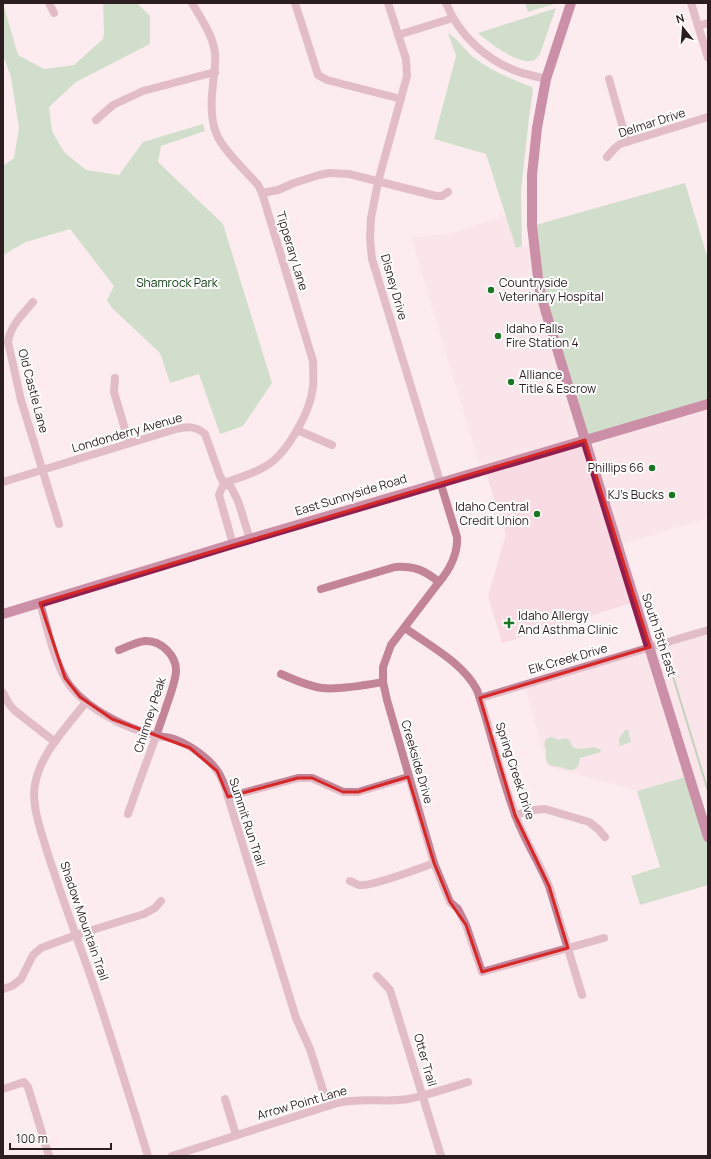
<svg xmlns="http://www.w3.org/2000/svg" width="711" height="1159" font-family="Manrope,sans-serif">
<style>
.built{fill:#f9dbe3}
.green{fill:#9ecd9d}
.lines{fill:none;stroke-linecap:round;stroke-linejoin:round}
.stream{stroke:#82af7f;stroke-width:2}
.minor{stroke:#c38497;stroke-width:8}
.major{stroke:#901f4f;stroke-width:10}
.marked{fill:none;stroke:#d62828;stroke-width:3;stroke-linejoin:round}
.poi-dot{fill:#1b7624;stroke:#fff;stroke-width:1.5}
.labels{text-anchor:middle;stroke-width:4;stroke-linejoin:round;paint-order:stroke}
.street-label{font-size:12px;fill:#2c1d21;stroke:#fff}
.park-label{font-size:12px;fill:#083b0d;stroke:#fff}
.poi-label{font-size:12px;fill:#2c1d21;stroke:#fff;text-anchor:start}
</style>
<rect width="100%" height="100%" fill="#fcecf0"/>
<g class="built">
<path d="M 506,215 L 516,248 L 534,243 L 708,404 L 708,518 L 618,546 L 635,602 L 502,643 L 488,596 L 506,534 L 485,470 L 481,470 L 411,238 L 451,233 Z"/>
<path d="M 708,631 L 708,786 L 693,790 L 689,776 L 637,791 L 547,766 L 524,685 Z"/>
</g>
<g class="green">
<path d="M 3,3 L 18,55 L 44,69 L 74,65 L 103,39 L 104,33 L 103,3 L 137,3 L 150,16 L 150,44 L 76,82 L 49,107 L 52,131 L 64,152 L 86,170 L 119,175 L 143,142 L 203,124 L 205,131 L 161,146 L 158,162 L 223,224 L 272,383 L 243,426 L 220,434 L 199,374 L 170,383 L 160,353 L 112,308 L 107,300 L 114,286 L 70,229 L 26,242 L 3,255 L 3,166 L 14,158 L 19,128 L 11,77 L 3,55 Z"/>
<path d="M 525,3 L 553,3 L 554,4 L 528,12 Z"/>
<path d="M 556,8 L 540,54 C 537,58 535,61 530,61 C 516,63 488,42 478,33 Z"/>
<path d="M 448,33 C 458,39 464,49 473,57 C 491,71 511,79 532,87 L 533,91 L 529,118 L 521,190 L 522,246 L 516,248 L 486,154 L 434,139 L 456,56 Z"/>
<path d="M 685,183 L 708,259 L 708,404 L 585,440 L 541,292 L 532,226 Z"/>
<path d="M 625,730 L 628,730 L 631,742 L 620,746 L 619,739 Z"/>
<path d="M 551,737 L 559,740 L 565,738 L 569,740 L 573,747 L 579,749 L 594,747 L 600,749 L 601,752 L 580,758 C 578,773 571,771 560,767 C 555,766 551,767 548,763 C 545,759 546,755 546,751 C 545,746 543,744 546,739 Z"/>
<path d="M 689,776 L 708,838 L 708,885 L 640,905 L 631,876 L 660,867 L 637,791 Z"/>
</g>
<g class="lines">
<path class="stream" d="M 668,660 L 708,791"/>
<g class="minor">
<path d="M 49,3 L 54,13"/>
<path d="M 192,3 C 201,19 213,35 215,53 C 216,64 214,73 213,84 C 211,100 210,120 217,135 C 223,150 247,172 258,185 L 262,193 L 313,361 C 313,369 314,378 313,386 C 311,410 288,453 266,466 C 253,474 238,478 224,483"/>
<path d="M 295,3 L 318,75 L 327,80 L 401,99"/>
<path d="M 388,3 L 406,59 L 407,76 L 378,182 L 371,218 L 370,239 L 372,259 L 457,537 C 458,554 449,571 439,582 L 391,645 L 383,667 L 383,682 L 387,700 L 434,863 L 450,902 L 458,909 L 466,925 L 482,972 L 604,938"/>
<path d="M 446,3 C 459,36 488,62 522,73 C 530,75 538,77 546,79"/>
<path d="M 691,3 L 708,58"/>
<path d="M 698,26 L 708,23"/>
<path d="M 398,35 L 453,18"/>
<path d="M 609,79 L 627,142"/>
<path d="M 96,120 L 113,105 L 143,91 L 215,72"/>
<path d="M 607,157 L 615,148 L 620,144 L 708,117"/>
<path d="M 262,193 L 278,190 L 294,183 L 319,175 L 329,173 L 349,174 L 436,196 L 442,196 L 448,192"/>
<path d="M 33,302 C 23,314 10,326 8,342 L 21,400 L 59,524"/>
<path d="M 115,378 L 114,392 L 129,443"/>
<path d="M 297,430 L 332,445"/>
<path d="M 3,482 L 176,429 C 187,426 196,426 205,434 L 220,476 L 224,483 L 231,487 L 238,501 L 250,539"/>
<path d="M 224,483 L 219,495 L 233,544"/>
<path d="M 321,589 L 395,567 C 415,566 424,570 439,582"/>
<path d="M 40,603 C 47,627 55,666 70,686 C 90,711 126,728 156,736 C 162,737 168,737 174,739 C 190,745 209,758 218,772 C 223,780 226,789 228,797 L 296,1018 L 310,1049 L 328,1106"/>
<path d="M 405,628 C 430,646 463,663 477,690 C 491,731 500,775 516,817 C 525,841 539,862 549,886 L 582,995"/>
<path d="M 119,650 C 127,647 136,642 145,641 C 161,640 177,656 176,672 C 175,684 167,704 163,716 C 152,749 139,781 128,814"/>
<path d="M 281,674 C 295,680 307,686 322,688 C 339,690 366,685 383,682"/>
<path d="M 3,693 L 9,704 L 14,710 L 55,742"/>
<path d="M 480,698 L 708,630"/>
<path d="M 86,702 C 67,727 41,752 35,784 C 31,804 41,832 47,851 C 62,899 80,945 96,992 C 114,1046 131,1101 148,1156"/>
<path d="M 228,797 L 298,778 L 312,778 L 343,792 L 358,792 L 408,777"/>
<path d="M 515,815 L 534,810 L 545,809 L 589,822 L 598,829 L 605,837"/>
<path d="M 350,881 C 353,882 356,884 359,885 C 371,887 420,868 434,863"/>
<path d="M 377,976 L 390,990 L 441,1156"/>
<path d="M 3,989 L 12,986 L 21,979 L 33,955 L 41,948 L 76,935 L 144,914 L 155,908 L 161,901"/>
<path d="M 3,1089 L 24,1082 L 28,1087 L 49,1156"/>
<path d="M 225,1099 L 236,1135"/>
<path d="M 172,1156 L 337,1103 C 362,1097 384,1103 408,1099 C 428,1095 448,1088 468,1082"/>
</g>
<g class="major">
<path d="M 571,3 L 546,79 L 537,128 L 532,175 L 532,226 L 539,286 L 545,309 L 568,385 L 708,837"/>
<path d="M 3,614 L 233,544 L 708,404"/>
</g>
</g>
<path d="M0 0H711V1159H0ZM 585,440 L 650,647 L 480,698 L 515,815 L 549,886 L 568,948 L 482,972 L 466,925 L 450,902 L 434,863 L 408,777 L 358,792 L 343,792 L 312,778 L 298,778 L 228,797 L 217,771 L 190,748 L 112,719 L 80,697 L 65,678 L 40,603 Z" fill="#fcecf0" fill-opacity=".55" fill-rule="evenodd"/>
<path class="marked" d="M 585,440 L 650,647 L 480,698 L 515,815 L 549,886 L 568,948 L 482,972 L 466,925 L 450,902 L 434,863 L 408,777 L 358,792 L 343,792 L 312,778 L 298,778 L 228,797 L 217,771 L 190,748 L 112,719 L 80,697 L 65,678 L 40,603 Z"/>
<g class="poi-dot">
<circle cx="491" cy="290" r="4"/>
<circle cx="498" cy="336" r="4"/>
<circle cx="511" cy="382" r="4"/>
<circle cx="652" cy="468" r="4"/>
<circle cx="672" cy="495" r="4"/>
<circle cx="537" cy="514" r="4"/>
<path d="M507 617h4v4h4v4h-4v4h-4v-4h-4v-4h4z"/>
</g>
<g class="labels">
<g class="street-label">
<text transform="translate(652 123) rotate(-18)" y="4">Delmar Drive</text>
<text transform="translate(292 251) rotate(73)" y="4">Tipperary Lane</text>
<text transform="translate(394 287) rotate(74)" y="4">Disney Drive</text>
<text transform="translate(33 391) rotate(75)" y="4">Old Castle Lane</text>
<text transform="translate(127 433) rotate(-16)" y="4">Londonderry Avenue</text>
<text transform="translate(351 495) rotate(-17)" y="4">East Sunnyside Road</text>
<text transform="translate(659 635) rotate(72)" y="4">South 15th East</text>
<text transform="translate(568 659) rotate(-16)" y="4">Elk Creek Drive</text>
<text transform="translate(150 715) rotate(-72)" y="4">Chimney Peak</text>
<text transform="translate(417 762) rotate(74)" y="4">Creekside Drive</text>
<text transform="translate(515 771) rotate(72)" y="4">Spring Creek Drive</text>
<text transform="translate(247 822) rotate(72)" y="4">Summit Run Trail</text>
<text transform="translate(84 921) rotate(71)" y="4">Shadow Mountain Trail</text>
<text transform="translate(425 1060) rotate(74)" y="4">Otter Trail</text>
<text transform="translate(302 1103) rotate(-16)" y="4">Arrow Point Lane</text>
</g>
<g class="park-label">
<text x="177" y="287">Shamrock Park</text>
</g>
<g class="poi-label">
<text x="499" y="287">Countryside<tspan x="499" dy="14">Veterinary Hospital</tspan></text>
<text x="506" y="333">Idaho Falls<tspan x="506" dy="14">Fire Station 4</tspan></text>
<text x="519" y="379">Alliance<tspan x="519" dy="14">Title &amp; Escrow</tspan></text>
<text x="644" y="472" text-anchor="end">Phillips 66</text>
<text x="664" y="499" text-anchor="end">KJ's Bucks</text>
<text x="529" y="511" text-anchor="end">Idaho Central<tspan x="529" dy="14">Credit Union</tspan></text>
<text x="518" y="620">Idaho Allergy<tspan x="518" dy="14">And Asthma Clinic</tspan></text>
</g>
</g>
<rect width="711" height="1159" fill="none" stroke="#2c1d21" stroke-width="8"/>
<g transform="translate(683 28) rotate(343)" stroke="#ffffff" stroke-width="3" paint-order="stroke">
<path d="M0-3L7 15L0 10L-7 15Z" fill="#2c1d21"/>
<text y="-6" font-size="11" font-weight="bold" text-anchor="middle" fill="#2c1d21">N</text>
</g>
<path d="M10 1143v6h101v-6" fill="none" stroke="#2c1d21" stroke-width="2"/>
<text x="16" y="1143" font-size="12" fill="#2c1d21" stroke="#ffffff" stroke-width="3" paint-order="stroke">100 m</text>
</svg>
